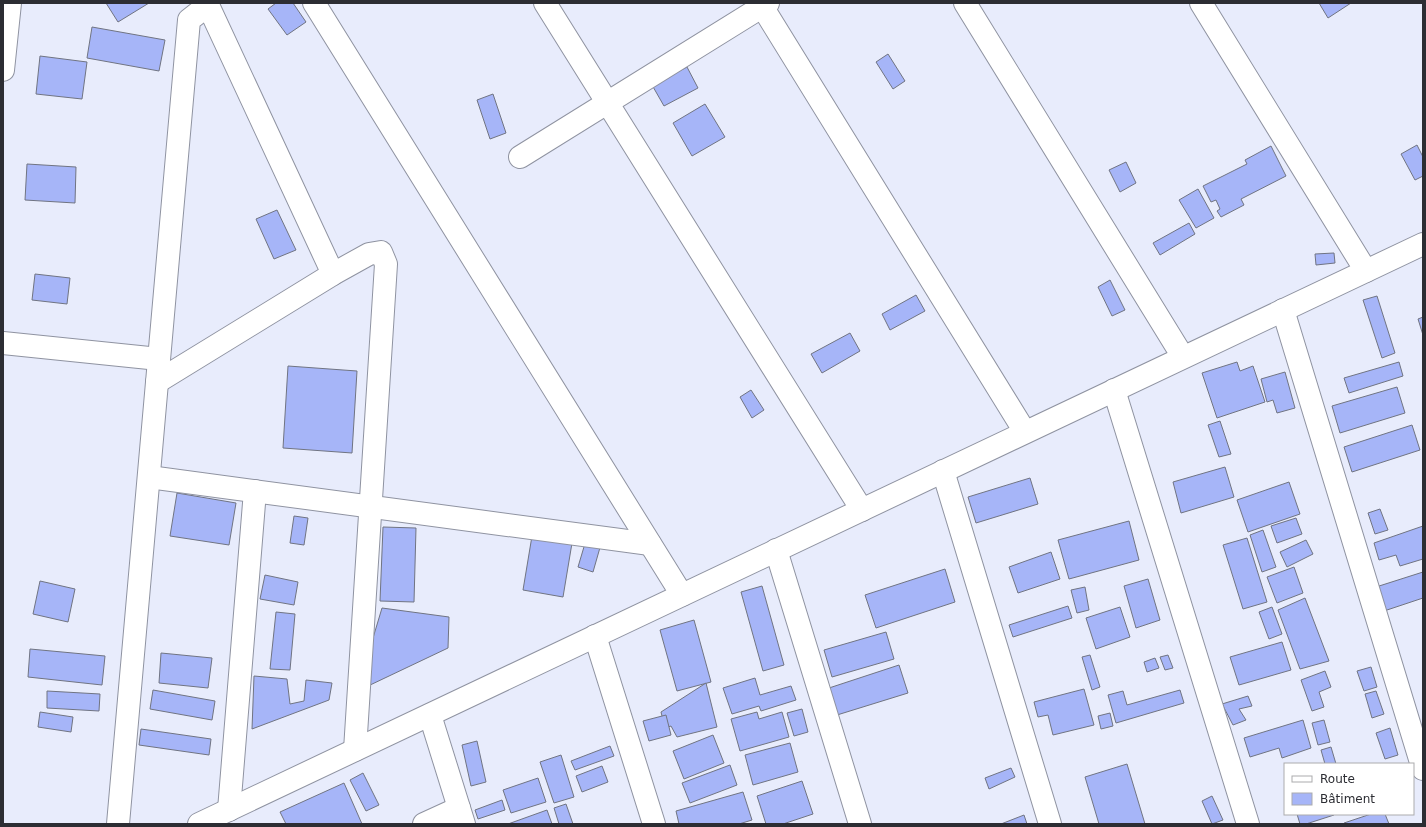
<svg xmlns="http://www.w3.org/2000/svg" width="1426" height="827" font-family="'DejaVu Sans',sans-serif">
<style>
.building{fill:#a6b5f8;stroke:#707482}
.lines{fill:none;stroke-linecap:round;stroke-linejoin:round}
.minor-casing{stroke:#8f93a1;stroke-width:24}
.minor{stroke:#fff;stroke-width:22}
</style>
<rect width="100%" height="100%" fill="#e8ecfc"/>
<g class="building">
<path d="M 106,3 L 149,3 L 118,22 Z"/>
<path d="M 276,3 L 293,3 L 306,22 L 287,35 L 268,9 Z"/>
<path d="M 1319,3 L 1351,3 L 1328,18 Z"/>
<path d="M 92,27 L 165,40 L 159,71 L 87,58 Z"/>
<path d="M 888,54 L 905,81 L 893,89 L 876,62 Z"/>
<path d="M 40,56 L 87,62 L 82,99 L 36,94 Z"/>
<path d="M 687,67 L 698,88 L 664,106 L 652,85 Z"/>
<path d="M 493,94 L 506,133 L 490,139 L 477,100 Z"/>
<path d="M 705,104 L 725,137 L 692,156 L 673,123 Z"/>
<path d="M 1417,145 L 1423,157 L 1423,176 L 1415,180 L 1401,154 Z"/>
<path d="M 1271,146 L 1286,176 L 1241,199 L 1244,205 L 1221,217 L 1217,211 L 1220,209 L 1216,200 L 1211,202 L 1203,186 L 1247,164 L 1245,160 Z"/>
<path d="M 1126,162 L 1136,183 L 1120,192 L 1109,170 Z"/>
<path d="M 27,164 L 76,167 L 75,203 L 25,200 Z"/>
<path d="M 1198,189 L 1214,218 L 1196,228 L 1179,200 Z"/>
<path d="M 277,210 L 296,250 L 274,259 L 256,219 Z"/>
<path d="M 1189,223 L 1195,234 L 1160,255 L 1153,243 Z"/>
<path d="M 1334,253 L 1335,263 L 1316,265 L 1315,254 Z"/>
<path d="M 35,274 L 70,278 L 67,304 L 32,300 Z"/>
<path d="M 1110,280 L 1125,310 L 1112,316 L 1098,287 Z"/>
<path d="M 916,295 L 925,311 L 890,330 L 882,314 Z"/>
<path d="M 1377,296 L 1395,353 L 1382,358 L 1363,300 Z"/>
<path d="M 1423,317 L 1423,335 L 1418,319 Z"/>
<path d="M 850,333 L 860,351 L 822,373 L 811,354 Z"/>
<path d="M 1237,362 L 1240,371 L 1253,366 L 1265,402 L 1217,418 L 1202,373 Z"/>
<path d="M 1399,362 L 1403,376 L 1349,393 L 1344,378 Z"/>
<path d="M 288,366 L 357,371 L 352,453 L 283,448 Z"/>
<path d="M 1285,372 L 1295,408 L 1277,413 L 1273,400 L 1267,402 L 1261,379 Z"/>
<path d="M 1397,387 L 1405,413 L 1340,433 L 1332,406 Z"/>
<path d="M 751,390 L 764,410 L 752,418 L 740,397 Z"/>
<path d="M 1220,421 L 1231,454 L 1219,457 L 1208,425 Z"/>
<path d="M 1412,425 L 1420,450 L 1352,472 L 1344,447 Z"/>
<path d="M 1225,467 L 1234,497 L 1181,513 L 1173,482 Z"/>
<path d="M 1030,478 L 1038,504 L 976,523 L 968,497 Z"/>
<path d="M 1289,482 L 1300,514 L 1248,532 L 1237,500 Z"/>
<path d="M 177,493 L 236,503 L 229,545 L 170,536 Z"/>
<path d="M 1380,509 L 1388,530 L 1375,534 L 1368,513 Z"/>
<path d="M 294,516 L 308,518 L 304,545 L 290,543 Z"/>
<path d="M 1296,518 L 1302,534 L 1277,543 L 1271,526 Z"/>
<path d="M 1129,521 L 1139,560 L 1069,579 L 1058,540 Z"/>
<path d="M 1423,526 L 1423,559 L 1400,566 L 1396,555 L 1379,560 L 1374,543 Z"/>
<path d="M 383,527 L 416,528 L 414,602 L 380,601 Z"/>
<path d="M 1263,530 L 1276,567 L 1262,572 L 1250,535 Z"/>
<path d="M 532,536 L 572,543 L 563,597 L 523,590 Z"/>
<path d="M 1247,538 L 1267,602 L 1243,609 L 1223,545 Z"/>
<path d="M 586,540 L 601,544 L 593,572 L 578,567 Z"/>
<path d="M 1306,540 L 1313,554 L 1287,567 L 1280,552 Z"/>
<path d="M 1051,552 L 1060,579 L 1018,593 L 1009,567 Z"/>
<path d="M 1294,567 L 1303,593 L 1277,603 L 1267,577 Z"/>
<path d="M 945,569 L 955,602 L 876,628 L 865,595 Z"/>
<path d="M 1423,572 L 1423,598 L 1384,611 L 1376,587 Z"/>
<path d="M 265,575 L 298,582 L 294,605 L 260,599 Z"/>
<path d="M 1148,579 L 1160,620 L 1136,628 L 1124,586 Z"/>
<path d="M 40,581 L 75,589 L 68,622 L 33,614 Z"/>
<path d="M 762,586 L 784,665 L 763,671 L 741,592 Z"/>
<path d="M 1085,587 L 1089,610 L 1077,613 L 1071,590 Z"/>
<path d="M 1305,598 L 1329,661 L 1300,669 L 1278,610 Z"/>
<path d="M 1068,606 L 1072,618 L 1013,637 L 1009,625 Z"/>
<path d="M 1120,607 L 1130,637 L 1096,649 L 1086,618 Z"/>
<path d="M 1272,607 L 1282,634 L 1269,639 L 1259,612 Z"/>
<path d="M 382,608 L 449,617 L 448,648 L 368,686 L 361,678 Z"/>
<path d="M 276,612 L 295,614 L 290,670 L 270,669 Z"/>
<path d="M 694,620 L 711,682 L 677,691 L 660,630 Z"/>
<path d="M 886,632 L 894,659 L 832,677 L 824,650 Z"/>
<path d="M 1282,642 L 1291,670 L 1239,685 L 1230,657 Z"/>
<path d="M 30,649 L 105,656 L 102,685 L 28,677 Z"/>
<path d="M 161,653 L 212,658 L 208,688 L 159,683 Z"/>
<path d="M 1090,655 L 1100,687 L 1092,690 L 1082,657 Z"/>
<path d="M 1168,655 L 1173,668 L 1165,670 L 1160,657 Z"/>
<path d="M 1155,658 L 1159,668 L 1147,672 L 1144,662 Z"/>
<path d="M 899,665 L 908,693 L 837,715 L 829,688 Z"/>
<path d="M 1371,667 L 1377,687 L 1364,691 L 1357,671 Z"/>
<path d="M 1325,671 L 1331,687 L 1319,692 L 1324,707 L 1312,711 L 1301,680 Z"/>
<path d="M 254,676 L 287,679 L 290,704 L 304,701 L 306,680 L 332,683 L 329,700 L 252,729 Z"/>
<path d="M 755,678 L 760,695 L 791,686 L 796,700 L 761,711 L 759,706 L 732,714 L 723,688 Z"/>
<path d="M 706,683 L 717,727 L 677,737 L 671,726 L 665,728 L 661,712 Z"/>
<path d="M 1084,689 L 1094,725 L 1053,735 L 1048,715 L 1038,717 L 1034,702 Z"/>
<path d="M 153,690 L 215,701 L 212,720 L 150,709 Z"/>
<path d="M 1180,690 L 1184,703 L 1116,723 L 1108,695 L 1123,691 L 1127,705 Z"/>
<path d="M 47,691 L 100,694 L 99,711 L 47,708 Z"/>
<path d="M 1376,691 L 1384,714 L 1372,718 L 1365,694 Z"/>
<path d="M 1248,696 L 1252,706 L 1239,709 L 1246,720 L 1233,725 L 1222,704 Z"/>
<path d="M 802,709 L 808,732 L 794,736 L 787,713 Z"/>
<path d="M 40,712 L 73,717 L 71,732 L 38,727 Z"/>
<path d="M 757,712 L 759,719 L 782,712 L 789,737 L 740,751 L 731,719 Z"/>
<path d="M 1110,713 L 1113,726 L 1101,729 L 1098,716 Z"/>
<path d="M 666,715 L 671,735 L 649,741 L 643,721 Z"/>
<path d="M 1303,720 L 1311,748 L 1282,758 L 1279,748 L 1250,757 L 1244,738 Z"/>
<path d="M 1324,720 L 1330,742 L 1318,745 L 1312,723 Z"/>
<path d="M 1390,728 L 1398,755 L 1385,759 L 1376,733 Z"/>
<path d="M 141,729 L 211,739 L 209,755 L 139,745 Z"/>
<path d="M 713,735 L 724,763 L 684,779 L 673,751 Z"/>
<path d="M 477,741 L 486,782 L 471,786 L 462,745 Z"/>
<path d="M 790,743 L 798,772 L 753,785 L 745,755 Z"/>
<path d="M 610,746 L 614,756 L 575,770 L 571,761 Z"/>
<path d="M 1331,747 L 1336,764 L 1325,764 L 1321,750 Z"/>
<path d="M 561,755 L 574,797 L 554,803 L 540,762 Z"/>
<path d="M 1127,764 L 1145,824 L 1099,824 L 1085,777 Z"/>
<path d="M 730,765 L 737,785 L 690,803 L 682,783 Z"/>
<path d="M 602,766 L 608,782 L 582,792 L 576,776 Z"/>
<path d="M 1011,768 L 1015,777 L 989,789 L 985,778 Z"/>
<path d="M 363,773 L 379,805 L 366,811 L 350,780 Z"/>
<path d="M 538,778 L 546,802 L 511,813 L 503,790 Z"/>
<path d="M 802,781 L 813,814 L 783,824 L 766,824 L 757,796 Z"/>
<path d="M 344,783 L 362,824 L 286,824 L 280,812 Z"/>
<path d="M 743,792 L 752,820 L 739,824 L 679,824 L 676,811 Z"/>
<path d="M 1212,796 L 1223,820 L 1212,824 L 1202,801 Z"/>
<path d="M 502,800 L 505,810 L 478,819 L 475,810 Z"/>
<path d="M 566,804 L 573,824 L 559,824 L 554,808 Z"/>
<path d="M 547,810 L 552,824 L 508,824 Z"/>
<path d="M 1297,814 L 1333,814 L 1334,815 L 1306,824 L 1300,824 Z"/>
<path d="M 1371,814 L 1385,814 L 1389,824 L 1344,824 L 1344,823 Z"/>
<path d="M 1024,815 L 1027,824 L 1001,824 Z"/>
</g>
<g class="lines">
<g class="minor-casing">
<g id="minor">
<path d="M 207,3 L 333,274"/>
<path d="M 314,3 L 682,595"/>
<path d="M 545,3 L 862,510"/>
<path d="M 760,3 L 1025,432"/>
<path d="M 965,3 L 1183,357"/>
<path d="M 1201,3 L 1366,271"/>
<path d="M 3,70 L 10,3"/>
<path d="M 520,157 L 768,3"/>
<path d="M 1283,310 L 1423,769"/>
<path d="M 3,343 L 159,359"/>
<path d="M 157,382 L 333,274 L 369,254 L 381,252 L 386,264 L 355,750"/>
<path d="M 1114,390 L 1248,824"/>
<path d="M 943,471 L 1050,824"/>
<path d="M 149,477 L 650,544"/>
<path d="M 776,550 L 860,824"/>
<path d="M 595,636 L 654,824"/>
<path d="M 430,715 L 464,824"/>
<path d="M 229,810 L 255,491"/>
<path d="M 118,824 L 189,20 L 208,5"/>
<path d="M 199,824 L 1423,244"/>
<path d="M 424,824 L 459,808"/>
</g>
</g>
<use href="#minor" class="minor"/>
</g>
<rect width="1426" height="827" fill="none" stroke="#2c2d33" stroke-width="8"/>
<rect x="1284" y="763" width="130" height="52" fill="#ffffff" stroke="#ababad"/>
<rect x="1292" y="776" width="20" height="6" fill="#ffffff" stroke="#ababad"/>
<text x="1320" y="783" font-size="12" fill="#2c2d33">Route</text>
<rect x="1292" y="793" width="20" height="12" fill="#a6b5f8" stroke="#ababad"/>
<text x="1320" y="803" font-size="12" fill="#2c2d33">Bâtiment</text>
</svg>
